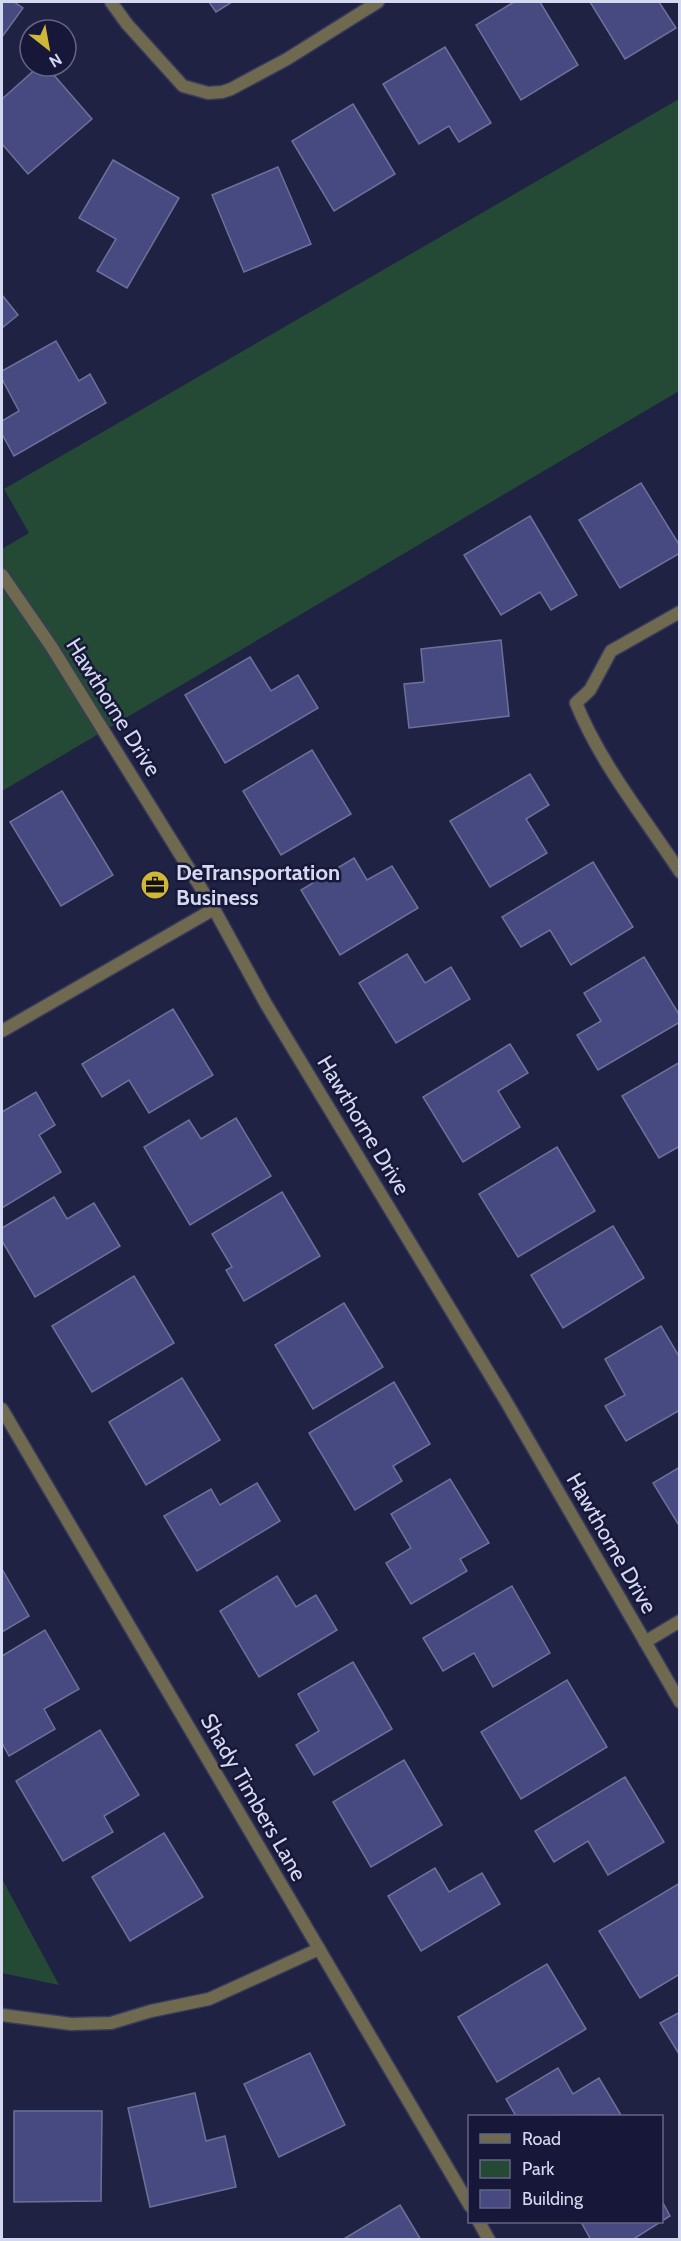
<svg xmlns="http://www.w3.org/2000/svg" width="681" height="2241" font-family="Cabin,sans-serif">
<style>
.green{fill:#244a36}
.building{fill:#464a81;stroke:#6d7199;stroke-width:1.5}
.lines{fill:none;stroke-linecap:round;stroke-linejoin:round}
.minor-casing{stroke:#393c5c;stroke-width:15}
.minor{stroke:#6f6a4f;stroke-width:12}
.labels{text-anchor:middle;stroke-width:5;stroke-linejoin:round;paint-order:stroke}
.street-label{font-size:22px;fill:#d5d9ef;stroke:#171839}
.poi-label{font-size:22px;font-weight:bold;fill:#d5d9ef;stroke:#171839;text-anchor:start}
</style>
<rect width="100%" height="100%" fill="#202244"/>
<g class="green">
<path d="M 679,99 L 679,391 L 2,791 L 2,549 L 29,533 L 4,489 Z"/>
<path d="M 2,1879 L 59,1985 L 2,1973 Z"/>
</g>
<g class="building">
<path d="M 2,2 L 14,2 L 23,8 L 2,37 Z"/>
<path d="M 209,2 L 232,2 L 216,12 Z"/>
<path d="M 514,2 L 540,2 L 578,65 L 521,100 L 476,25 Z"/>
<path d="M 590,2 L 659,2 L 676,28 L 625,59 Z"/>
<path d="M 445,47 L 491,123 L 459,142 L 449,126 L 419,144 L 383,84 Z"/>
<path d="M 39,66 L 46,66 L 92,119 L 28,174 L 2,144 L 2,99 Z"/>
<path d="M 353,104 L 395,174 L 334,211 L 292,141 Z"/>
<path d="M 113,160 L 179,198 L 127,288 L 97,271 L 116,239 L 79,218 Z"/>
<path d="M 278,167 L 311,244 L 244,272 L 212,195 Z"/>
<path d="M 2,295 L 18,315 L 2,328 Z"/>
<path d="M 56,341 L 79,381 L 90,374 L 106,403 L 14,456 L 2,434 L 2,421 L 19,411 L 2,379 L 2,371 Z"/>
<path d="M 641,483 L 680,546 L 680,553 L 620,588 L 579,520 Z"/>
<path d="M 530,516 L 577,595 L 551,610 L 540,592 L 501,615 L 464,555 Z"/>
<path d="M 501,640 L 509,716 L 409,728 L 404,684 L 424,682 L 421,649 Z"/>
<path d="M 250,657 L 271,691 L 298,675 L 318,708 L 225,763 L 185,695 Z"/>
<path d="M 312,750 L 351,814 L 281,855 L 243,791 Z"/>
<path d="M 530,774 L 549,805 L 526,819 L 547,853 L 490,887 L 450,821 Z"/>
<path d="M 62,791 L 113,875 L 61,906 L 10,822 Z"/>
<path d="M 354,858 L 367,880 L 392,866 L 418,908 L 340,955 L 301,890 Z"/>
<path d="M 593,862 L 633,927 L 571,965 L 550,930 L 521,947 L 502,917 Z"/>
<path d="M 407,954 L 425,983 L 451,967 L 470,999 L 396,1043 L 359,983 Z"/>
<path d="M 644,957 L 680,1016 L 680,1022 L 598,1070 L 577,1035 L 601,1021 L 584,993 Z"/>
<path d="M 173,1009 L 213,1075 L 149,1113 L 129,1080 L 102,1097 L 82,1064 Z"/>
<path d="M 510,1044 L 528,1073 L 498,1091 L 520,1127 L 463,1162 L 423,1097 Z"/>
<path d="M 680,1062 L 680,1146 L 659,1158 L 622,1096 Z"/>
<path d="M 36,1092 L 55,1125 L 39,1135 L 61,1172 L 2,1208 L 2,1112 Z"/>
<path d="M 236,1118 L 271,1176 L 190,1225 L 144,1147 L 189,1120 L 201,1139 Z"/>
<path d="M 557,1147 L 595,1211 L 518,1257 L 479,1194 Z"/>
<path d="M 282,1192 L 320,1256 L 244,1301 L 226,1270 L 232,1267 L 212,1234 Z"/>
<path d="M 54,1197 L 67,1219 L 94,1203 L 120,1246 L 35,1297 L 2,1241 L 2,1228 Z"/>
<path d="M 613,1226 L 644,1278 L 563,1328 L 531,1275 Z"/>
<path d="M 134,1276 L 174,1343 L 92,1392 L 52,1326 Z"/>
<path d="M 344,1303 L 383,1367 L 313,1409 L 275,1345 Z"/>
<path d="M 661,1326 L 680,1358 L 680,1410 L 626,1441 L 605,1406 L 625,1395 L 605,1359 Z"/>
<path d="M 182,1378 L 220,1440 L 146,1485 L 109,1422 Z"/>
<path d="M 394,1382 L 430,1444 L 393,1466 L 402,1481 L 355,1510 L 309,1433 Z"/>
<path d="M 680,1467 L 680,1527 L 653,1483 Z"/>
<path d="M 450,1479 L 489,1543 L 460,1559 L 467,1571 L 411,1604 L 386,1563 L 411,1548 L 391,1514 Z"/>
<path d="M 257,1483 L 280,1521 L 197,1571 L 164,1516 L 211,1489 L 220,1505 Z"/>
<path d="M 2,1569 L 29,1616 L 2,1632 Z"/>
<path d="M 277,1576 L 296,1607 L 316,1595 L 337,1630 L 259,1677 L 220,1611 Z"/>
<path d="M 512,1586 L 550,1653 L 493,1687 L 474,1653 L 443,1671 L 423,1638 Z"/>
<path d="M 45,1630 L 79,1689 L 44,1709 L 55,1729 L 9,1756 L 2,1743 L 2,1656 Z"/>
<path d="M 353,1662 L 392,1729 L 314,1775 L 296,1745 L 319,1731 L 298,1694 Z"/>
<path d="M 567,1680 L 607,1747 L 521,1799 L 481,1732 Z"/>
<path d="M 100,1730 L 139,1795 L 104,1816 L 113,1832 L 63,1861 L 16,1781 Z"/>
<path d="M 404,1760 L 442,1825 L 371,1867 L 333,1802 Z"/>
<path d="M 625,1777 L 664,1842 L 608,1875 L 588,1841 L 554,1862 L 535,1831 Z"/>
<path d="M 164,1833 L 203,1897 L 130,1941 L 92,1877 Z"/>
<path d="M 435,1868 L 449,1892 L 482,1873 L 500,1904 L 421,1951 L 388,1896 Z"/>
<path d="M 680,1883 L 680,1974 L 640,1998 L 599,1931 Z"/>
<path d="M 547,1964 L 586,2029 L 497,2082 L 458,2017 Z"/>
<path d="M 680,2012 L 680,2054 L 679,2054 L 660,2023 Z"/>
<path d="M 310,2053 L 345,2125 L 279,2157 L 244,2084 Z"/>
<path d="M 558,2068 L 573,2094 L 599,2078 L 621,2115 L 516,2116 L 506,2099 Z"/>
<path d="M 195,2093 L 206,2141 L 225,2136 L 236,2187 L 150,2207 L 128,2108 Z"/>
<path d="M 14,2111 L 102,2111 L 101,2201 L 14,2202 Z"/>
<path d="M 662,2201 L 670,2216 L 632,2240 L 591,2240 L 581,2222 L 662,2222 Z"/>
<path d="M 400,2205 L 421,2240 L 342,2240 Z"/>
</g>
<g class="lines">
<g class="minor-casing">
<g id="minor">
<path d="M 111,2 L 127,24 L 183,86 L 208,93 L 222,92 L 231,89 L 287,59 L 378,2"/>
<path d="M 2,575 L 51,646 L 214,909 L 266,1004 L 507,1403 L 680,1702"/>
<path d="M 680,612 L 611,651 L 590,690 L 576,703 C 600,763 644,817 680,872"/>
<path d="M 2,1031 L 214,909"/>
<path d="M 2,1409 L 470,2206"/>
<path d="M 645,1642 L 680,1621"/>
<path d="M 2,2015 L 71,2024 L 111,2023 L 151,2011 L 209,1999 L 319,1949"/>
<path d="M 479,2222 L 489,2240"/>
</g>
</g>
<use href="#minor" class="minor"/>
</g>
<defs>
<g id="office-disc" transform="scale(1.5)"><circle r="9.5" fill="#cfb837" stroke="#171839"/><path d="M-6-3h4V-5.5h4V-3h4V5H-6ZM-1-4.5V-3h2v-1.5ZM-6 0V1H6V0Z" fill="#111"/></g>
</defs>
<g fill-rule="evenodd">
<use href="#office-disc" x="155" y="885"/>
</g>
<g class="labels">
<g class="street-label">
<text transform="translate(114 707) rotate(58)" y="8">Hawthorne Drive</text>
<text transform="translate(364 1125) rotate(59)" y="8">Hawthorne Drive</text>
<text transform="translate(612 1543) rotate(60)" y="8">Hawthorne Drive</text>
<text transform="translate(254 1797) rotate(60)" y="8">Shady Timbers Lane</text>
</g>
<g class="poi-label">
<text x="176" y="880">DeTransportation<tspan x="176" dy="25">Business</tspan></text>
</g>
</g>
<rect width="681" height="2241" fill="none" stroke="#d5d9ef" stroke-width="6"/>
<rect x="468" y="2115" width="195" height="108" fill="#171839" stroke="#636582" stroke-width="1.5"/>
<rect x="480" y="2134" width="30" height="9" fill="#6f6a4f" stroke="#636582" stroke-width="1.5"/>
<text x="522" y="2145" font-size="18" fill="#d5d9ef">Road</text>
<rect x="480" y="2160" width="30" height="18" fill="#244a36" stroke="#636582" stroke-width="1.5"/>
<text x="522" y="2175" font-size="18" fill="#d5d9ef">Park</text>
<rect x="480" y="2190" width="30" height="18" fill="#464a81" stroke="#636582" stroke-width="1.5"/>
<text x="522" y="2205" font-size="18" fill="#d5d9ef">Building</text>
<g transform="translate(48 48) rotate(149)"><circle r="28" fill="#171839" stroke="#636582" stroke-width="1.5"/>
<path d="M0-4.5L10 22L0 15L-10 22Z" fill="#cfb837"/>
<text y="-9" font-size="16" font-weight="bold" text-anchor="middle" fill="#d5d9ef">N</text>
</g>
</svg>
